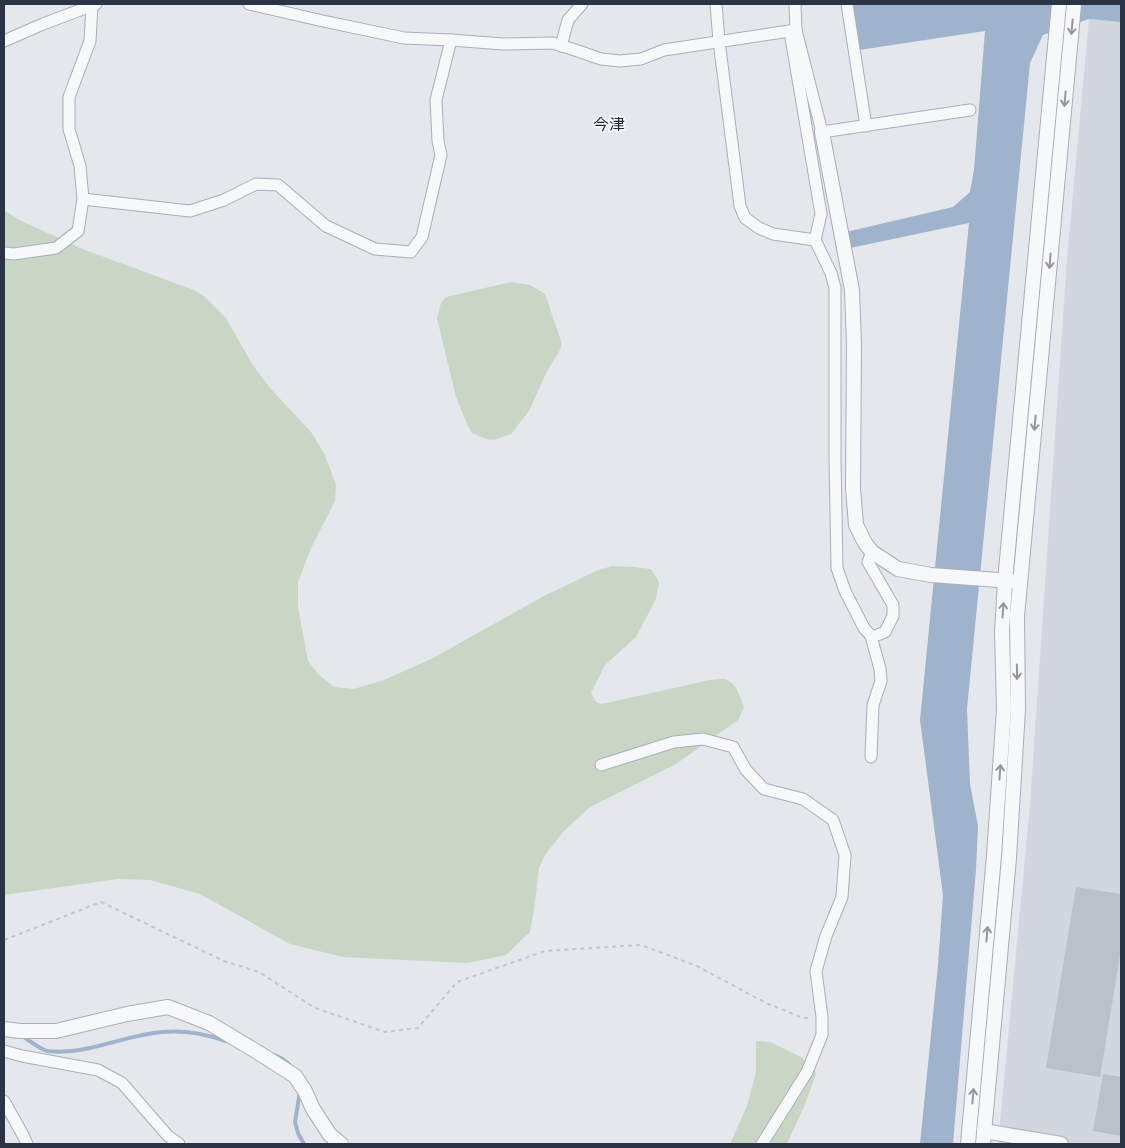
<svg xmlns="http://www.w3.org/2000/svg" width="1125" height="1148" font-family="Rubik,'Noto Sans JP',sans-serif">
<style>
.built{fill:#d2d6de}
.green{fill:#c9d6c5}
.water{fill:#9fb4cc}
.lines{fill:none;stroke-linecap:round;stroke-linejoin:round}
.stream{stroke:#9fb4cc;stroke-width:4}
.building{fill:#bbc0ca}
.minor-casing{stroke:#a9aeb7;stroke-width:13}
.tertiary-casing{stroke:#a9aeb7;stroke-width:16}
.path{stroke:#c2c5cb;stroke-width:2;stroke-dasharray:4 4;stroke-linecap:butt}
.minor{stroke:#f7f8fa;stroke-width:11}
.tertiary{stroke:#f7f8fa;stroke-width:14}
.oneway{stroke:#9196a0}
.labels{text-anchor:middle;stroke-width:4;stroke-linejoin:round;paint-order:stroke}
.quarter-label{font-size:16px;fill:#1d2536;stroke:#f4f6f9}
</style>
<rect width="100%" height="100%" fill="#e4e7ec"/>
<path class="built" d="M 1089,19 L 1121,22 L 1121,1144 L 998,1144 L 1030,805 L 1067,259 Z"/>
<g class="green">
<path d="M 4,210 L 19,220 L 85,250 L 194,290 L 204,296 L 226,318 L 252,364 L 270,388 L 311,432 L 324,453 L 336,485 L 335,501 L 311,548 L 298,582 L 298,607 L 308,661 L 318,674 L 334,687 L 354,689 L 384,680 L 431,659 L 544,596 L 596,571 L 612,566 L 633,567 L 651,569 L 659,582 L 656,599 L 636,637 L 605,665 L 591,693 L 596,702 L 602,704 L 710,680 C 715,680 723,678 727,680 C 736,683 742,700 744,708 L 738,720 L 676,764 L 590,807 L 563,832 L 545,855 L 539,868 L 534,910 L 530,932 L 506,955 L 468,963 L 343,957 L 290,944 L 200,894 L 150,880 L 118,879 L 4,895 Z"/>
<path d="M 511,282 L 530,285 L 545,294 L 562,344 L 560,350 L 547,371 L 529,411 L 511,434 L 494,440 L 486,439 L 472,433 L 467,424 L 456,397 L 437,318 L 441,303 L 446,297 Z"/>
<path d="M 756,1041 L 770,1042 L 801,1057 L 814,1068 L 816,1074 L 806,1102 L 787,1144 L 730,1144 L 747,1106 L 756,1072 Z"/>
</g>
<path class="water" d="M 853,4 L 1121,4 L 1121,22 L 1089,19 L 1043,35 L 1030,63 L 967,709 L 970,784 L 978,826 L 976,869 L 953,1144 L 920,1144 L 938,965 L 943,895 L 920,720 L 969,223 L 850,248 L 846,232 L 953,207 L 970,192 L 974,170 L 985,31 L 859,50 Z"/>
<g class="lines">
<g class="stream">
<path d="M 21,1035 C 28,1040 40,1049 47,1051 C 85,1056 124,1035 162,1032 C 183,1030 206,1034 226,1041"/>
<path d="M 274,1055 L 281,1058 L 289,1064"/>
<path d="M 300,1091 L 295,1122 L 298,1133 L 304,1144"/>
</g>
</g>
<g class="building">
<path d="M 1076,887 L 1121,894 L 1121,949 L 1100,1077 L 1046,1068 Z"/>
<path d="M 1103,1074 L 1121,1077 L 1121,1136 L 1093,1131 Z"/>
</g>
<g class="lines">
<g class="minor-casing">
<g id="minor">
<path d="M 249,4 L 323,21 L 404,38 L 451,40 L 503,44 L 553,43 L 572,49 L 601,59 L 620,61 L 641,59 L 664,50 L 796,30 L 822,132 L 970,110"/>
<path d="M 716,4 L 719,41 L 740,206 L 745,218 L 759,228 L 773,234 L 815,240"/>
<path d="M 795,4 L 796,30"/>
<path d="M 847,4 L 866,126"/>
<path d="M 791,38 L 821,214 L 815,240 L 831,273 L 835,288 L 835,458 L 837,568 L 845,591 L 864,628 L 871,636 L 875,636 L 885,632 L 893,616 L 893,605 L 868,562 L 872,552"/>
<path d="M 4,41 L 43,24 L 96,4"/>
<path d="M 561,46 L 568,20 L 582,4"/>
<path d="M 83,199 L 190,211 L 224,200 L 256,184 L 278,185 L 326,226 L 375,249 L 411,252 L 422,237 L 441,155 L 438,141 L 436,100 L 451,40"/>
<path d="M 4,253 L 14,254 L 56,248 L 78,231 L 83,199 L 80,166 L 69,129 L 69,97 L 90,41 L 92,5"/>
<path d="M 871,757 L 873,705 L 881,681 L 880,669 L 871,636"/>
<path d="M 601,765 L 674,742 L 703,739 L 733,747 L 746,770 L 764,789 L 803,799 L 833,820 L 845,855 L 842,897 L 826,936 L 816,971 L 822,1017 L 822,1035 L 807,1072 L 762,1144"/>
<path d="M 4,1051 L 22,1056 L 98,1070 L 122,1083 L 168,1136 L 179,1144"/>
<path d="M 4,1101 L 24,1137 L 27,1144"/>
</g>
</g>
<g class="tertiary-casing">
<g id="tertiary">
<path d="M 822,132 L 852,290 L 854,344 L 853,488 L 856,525 L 865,543 L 872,552 L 898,569 L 931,575 L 1012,581"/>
<path d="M 4,1029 L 20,1031 L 56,1031 L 127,1014 L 168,1007 L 209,1023 L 259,1053 L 295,1076 L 305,1091 L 313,1109 L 330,1135 L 341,1144"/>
<path d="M 984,1131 L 1061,1144"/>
<path d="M 968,1144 L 994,856 L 1004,709 L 1002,632 L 1005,581 L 1059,4"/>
<path d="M 983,1144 L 1009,858 L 1018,709 L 1017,616 L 1074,4"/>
</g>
</g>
<path class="path" d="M 4,940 L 101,902 L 224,961 L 259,972 L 315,1008 L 385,1032 L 418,1028 L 457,982 L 545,951 L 641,945 L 697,966 L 766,1003 L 803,1018 L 811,1018"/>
<use href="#minor" class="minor"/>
<use href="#tertiary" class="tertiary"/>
</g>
<defs><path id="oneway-shaft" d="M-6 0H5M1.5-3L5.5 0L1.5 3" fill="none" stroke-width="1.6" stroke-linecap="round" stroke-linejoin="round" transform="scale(1.25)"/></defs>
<g class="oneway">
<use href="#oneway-shaft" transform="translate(1072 27) rotate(95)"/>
<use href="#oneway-shaft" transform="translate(1065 99) rotate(95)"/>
<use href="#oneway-shaft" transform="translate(1050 261) rotate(95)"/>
<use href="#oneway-shaft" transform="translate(1035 423) rotate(95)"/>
<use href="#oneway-shaft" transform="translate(1003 610) rotate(-86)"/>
<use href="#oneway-shaft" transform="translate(1017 672) rotate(89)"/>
<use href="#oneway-shaft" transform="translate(1000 772) rotate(-86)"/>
<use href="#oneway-shaft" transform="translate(987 934) rotate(-85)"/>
<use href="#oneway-shaft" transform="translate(973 1096) rotate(-85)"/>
</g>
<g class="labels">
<g class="quarter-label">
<text x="609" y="130">今津</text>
</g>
</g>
<rect width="1125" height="1148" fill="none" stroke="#2b3445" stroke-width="10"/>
</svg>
